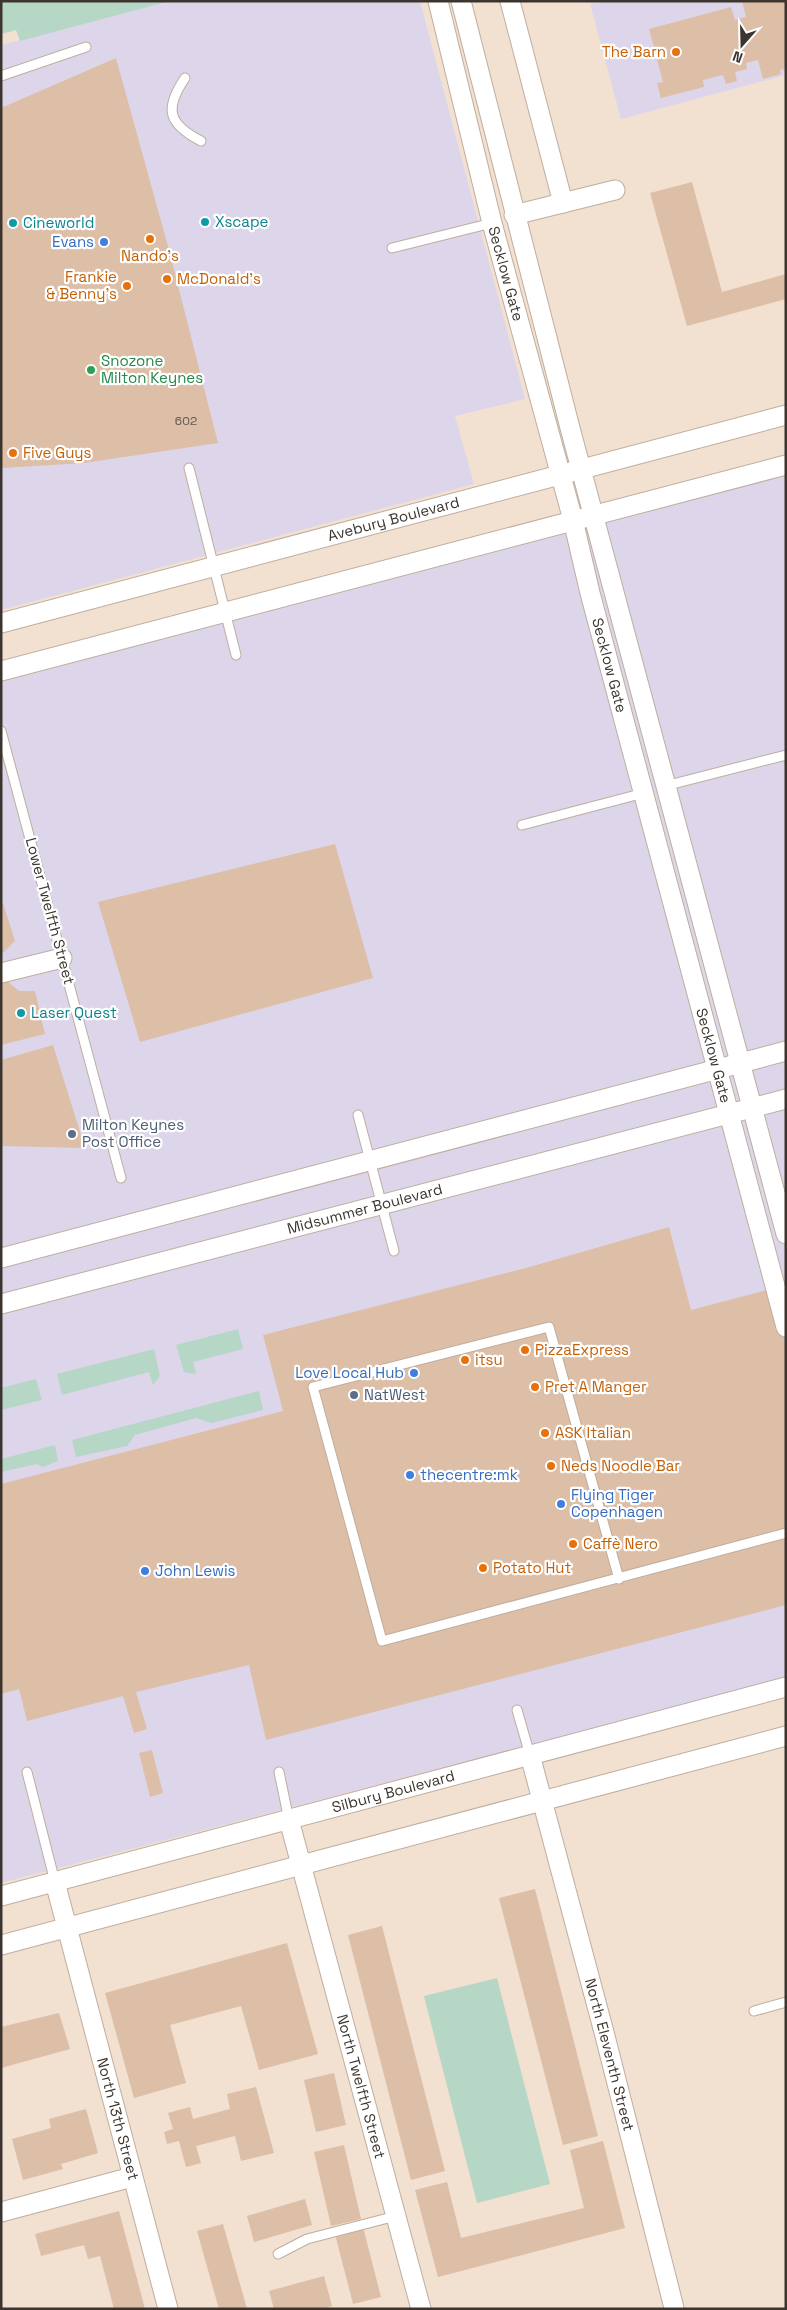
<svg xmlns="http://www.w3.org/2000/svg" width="787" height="2310" font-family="'Space Grotesk',sans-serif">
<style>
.commercial{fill:#ddd6eb}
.green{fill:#b6d6c6}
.building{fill:#ddbea7}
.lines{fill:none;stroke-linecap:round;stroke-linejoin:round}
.lane-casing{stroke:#bfad9e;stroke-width:11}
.street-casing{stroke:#bfad9e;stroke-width:21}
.lane{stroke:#fff;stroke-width:9}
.street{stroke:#fff;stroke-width:19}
.food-dot{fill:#e8710a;stroke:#fff;stroke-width:2}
.culture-dot{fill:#0f9aa8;stroke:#fff;stroke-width:2}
.shop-dot{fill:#3f7fe0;stroke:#fff;stroke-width:2}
.leisure-dot{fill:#2e9e5b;stroke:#fff;stroke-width:2}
.service-dot{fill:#5c6f8a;stroke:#fff;stroke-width:2}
.labels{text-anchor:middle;stroke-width:4.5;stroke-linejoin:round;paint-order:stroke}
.number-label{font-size:12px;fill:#64574d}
.food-label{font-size:15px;fill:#c56008;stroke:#fff;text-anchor:start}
.culture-label{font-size:15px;fill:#0d838f;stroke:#fff;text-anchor:start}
.shop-label{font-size:15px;fill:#366cbe;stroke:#fff;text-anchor:start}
.street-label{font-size:15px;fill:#3c352f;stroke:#fff}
.leisure-label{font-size:15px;fill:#27864d;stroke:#fff;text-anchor:start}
.service-label{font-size:15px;fill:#4e5e75;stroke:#fff;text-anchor:start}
</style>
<rect width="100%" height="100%" fill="#f2e0d0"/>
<g class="commercial">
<path d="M 170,1 L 420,1 L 525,399 L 455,416 L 474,484 L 1,610 L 1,45 Z"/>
<path d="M 601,1 L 786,1 L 786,75 L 621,119 L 590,4 Z"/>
<path d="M 786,473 L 786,1678 L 1,1883 L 1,682 Z"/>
</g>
<g class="green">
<path d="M 1,1 L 170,1 L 20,41 L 16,30 L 1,34 Z"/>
<path d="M 238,1329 L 243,1349 L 193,1362 L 196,1374 L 184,1372 L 176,1345 Z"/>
<path d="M 154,1349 L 160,1376 L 153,1385 L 149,1372 L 62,1395 L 57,1374 Z"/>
<path d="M 36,1379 L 42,1400 L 1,1410 L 1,1388 Z"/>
<path d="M 259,1391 L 263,1410 L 211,1423 L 196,1418 L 135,1435 L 127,1446 L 76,1457 L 72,1440 Z"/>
<path d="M 55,1445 L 58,1461 L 43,1467 L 37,1464 L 1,1472 L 1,1459 Z"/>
<path d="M 497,1978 L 550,2184 L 477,2203 L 424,1996 Z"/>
</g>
<g class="building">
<path d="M 742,1 L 786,1 L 786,69 L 780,70 L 781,74 L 763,79 L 758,60 L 746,63 L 747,69 L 735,72 L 737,81 L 726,84 L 723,75 L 703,80 L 704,87 L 661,98 L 657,83 L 663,82 L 649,29 L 731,7 L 735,20 L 746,17 Z"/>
<path d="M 116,58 L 169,250 L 218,443 L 84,463 L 1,468 L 1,108 Z"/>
<path d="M 692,182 L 722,292 L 786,274 L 786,299 L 687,326 L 650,193 Z"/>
<path d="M 335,844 L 373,978 L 140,1042 L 98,902 Z"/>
<path d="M 1,903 L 3,903 L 15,941 L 1,955 Z"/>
<path d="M 6,980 L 19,991 L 35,991 L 45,1034 L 1,1045 L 1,981 Z"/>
<path d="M 53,1045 L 85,1148 L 1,1146 L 1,1060 Z"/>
<path d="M 669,1227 L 691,1310 L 786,1285 L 786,1605 L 266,1740 L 249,1665 L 136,1692 L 147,1729 L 134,1733 L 123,1696 L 27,1721 L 19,1689 L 1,1694 L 1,1484 L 283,1411 L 263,1335 L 526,1268 Z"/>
<path d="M 152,1750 L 163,1793 L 150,1797 L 139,1753 Z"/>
<path d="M 535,1889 L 598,2136 L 563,2145 L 499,1898 Z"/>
<path d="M 382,1926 L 445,2171 L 411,2180 L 348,1935 Z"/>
<path d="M 287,1943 L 318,2054 L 259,2070 L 241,2006 L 170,2025 L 186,2083 L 134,2098 L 105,1993 Z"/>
<path d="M 59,2013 L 70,2049 L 1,2068 L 1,2027 Z"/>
<path d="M 334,2073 L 346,2125 L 316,2132 L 304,2080 Z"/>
<path d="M 256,2087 L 274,2153 L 241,2161 L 235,2136 L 196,2146 L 201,2163 L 186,2167 L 179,2141 L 167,2144 L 164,2132 L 173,2129 L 168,2113 L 190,2107 L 193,2119 L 230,2109 L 227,2094 Z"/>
<path d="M 86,2109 L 98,2153 L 61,2164 L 63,2169 L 23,2180 L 12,2139 L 51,2128 L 49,2119 Z"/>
<path d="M 603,2141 L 625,2228 L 438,2277 L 415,2190 L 447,2182 L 461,2238 L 584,2208 L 570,2150 Z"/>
<path d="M 344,2145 L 361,2219 L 331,2226 L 314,2152 Z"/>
<path d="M 305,2199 L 312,2225 L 254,2242 L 247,2216 Z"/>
<path d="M 119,2211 L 145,2309 L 114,2309 L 100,2256 L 88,2259 L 84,2245 L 41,2256 L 35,2234 Z"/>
<path d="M 223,2224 L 247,2309 L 219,2309 L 197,2231 Z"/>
<path d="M 363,2227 L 381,2297 L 353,2304 L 335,2234 Z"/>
<path d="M 324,2276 L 332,2306 L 323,2309 L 274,2309 L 269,2291 Z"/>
</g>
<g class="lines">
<g class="lane-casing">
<g id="lane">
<path d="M 1,76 L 86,47"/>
<path d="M 185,78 C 164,109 168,124 201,141"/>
<path d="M 392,248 L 492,223"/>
<path d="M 189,468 L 236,655"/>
<path d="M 1,731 L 121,1178"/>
<path d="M 665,786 L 786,755"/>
<path d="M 522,825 L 644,793"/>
<path d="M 358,1115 L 394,1251"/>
<path d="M 619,1579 L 549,1327 L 313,1387 L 382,1641 L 786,1533"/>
<path d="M 517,1710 L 530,1755"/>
<path d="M 27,1772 L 55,1882"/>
<path d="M 279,1772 L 289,1820"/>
<path d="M 754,2011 L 786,2002"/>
<path d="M 278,2254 L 307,2239 L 396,2216"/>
</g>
</g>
<g class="street-casing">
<g id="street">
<path id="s1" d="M 438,1 L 492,223 L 573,520 L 590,593 L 786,1327"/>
<path d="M 461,1 L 570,428 L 786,1234"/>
<path d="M 510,1 L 563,203"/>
<path d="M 514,215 L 615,190"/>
<path id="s2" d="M 1,623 L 786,415"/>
<path d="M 1,671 L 786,465"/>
<path d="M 1,973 L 62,958"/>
<path d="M 1,1258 L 786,1051"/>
<path id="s3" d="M 1,1304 L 786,1099"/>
<path id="s4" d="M 530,1755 L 605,2036 L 674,2308"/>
<path id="s5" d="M 289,1820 L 421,2309"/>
<path id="s6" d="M 55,1882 L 168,2309"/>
<path id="s7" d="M 1,1896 L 786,1687"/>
<path d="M 1,1945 L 786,1736"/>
<path d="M 1,2212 L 132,2177"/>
</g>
</g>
<use href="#lane" class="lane"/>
<use href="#street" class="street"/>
</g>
<g class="food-dot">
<circle cx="676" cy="52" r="5"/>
<circle cx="150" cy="239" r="5"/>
<circle cx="167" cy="279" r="5"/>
<circle cx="127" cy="286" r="5"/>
<circle cx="13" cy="453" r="5"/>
<circle cx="525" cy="1350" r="5"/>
<circle cx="465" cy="1360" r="5"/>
<circle cx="535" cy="1387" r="5"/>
<circle cx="545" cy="1433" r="5"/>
<circle cx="551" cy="1466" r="5"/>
<circle cx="573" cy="1544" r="5"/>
<circle cx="483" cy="1568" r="5"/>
</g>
<g class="culture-dot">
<circle cx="205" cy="222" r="5"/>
<circle cx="13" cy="223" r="5"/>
<circle cx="21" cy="1013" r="5"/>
</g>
<g class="shop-dot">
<circle cx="104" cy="242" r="5"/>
<circle cx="414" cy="1373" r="5"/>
<circle cx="410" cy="1475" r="5"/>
<circle cx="561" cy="1504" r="5"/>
<circle cx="145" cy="1571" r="5"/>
</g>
<circle class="leisure-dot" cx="91" cy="370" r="5"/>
<g class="service-dot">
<circle cx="72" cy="1134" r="5"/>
<circle cx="354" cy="1395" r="5"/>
</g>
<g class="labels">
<g class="number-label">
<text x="186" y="425">602</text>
</g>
<g class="food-label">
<text x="666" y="57" text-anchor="end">The Barn</text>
<text x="150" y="261" text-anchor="middle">Nando's</text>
<text x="117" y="282" text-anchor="end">Frankie<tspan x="117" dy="17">&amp; Benny's</tspan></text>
<text x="177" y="284">McDonald's</text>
<text x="23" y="458">Five Guys</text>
<text x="535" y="1355">PizzaExpress</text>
<text x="475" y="1365">itsu</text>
<text x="545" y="1392">Pret A Manger</text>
<text x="555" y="1438">ASK Italian</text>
<text x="561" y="1471">Neds Noodle Bar</text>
<text x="583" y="1549">Caffè Nero</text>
<text x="493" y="1573">Potato Hut</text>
</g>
<g class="culture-label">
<text x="215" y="227">Xscape</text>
<text x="23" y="228">Cineworld</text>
<text x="31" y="1018">Laser Quest</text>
</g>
<g class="shop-label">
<text x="94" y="247" text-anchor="end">Evans</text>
<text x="404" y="1378" text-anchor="end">Love Local Hub</text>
<text x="420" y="1480">thecentre:mk</text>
<text x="571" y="1500">Flying Tiger<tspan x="571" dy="17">Copenhagen</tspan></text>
<text x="155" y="1576">John Lewis</text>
</g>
<g class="street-label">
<text dy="5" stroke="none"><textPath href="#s1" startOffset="281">Secklow Gate</textPath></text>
<text dy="5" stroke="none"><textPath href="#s2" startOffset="406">Avebury Boulevard</textPath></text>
<text dy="5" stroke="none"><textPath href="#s1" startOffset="686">Secklow Gate</textPath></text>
<text transform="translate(50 911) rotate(75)" y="5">Lower Twelfth Street</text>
<text dy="5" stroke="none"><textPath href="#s1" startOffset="1090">Secklow Gate</textPath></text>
<text dy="5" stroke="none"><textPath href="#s3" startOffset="376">Midsummer Boulevard</textPath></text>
<text dy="5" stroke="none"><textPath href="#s7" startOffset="406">Silbury Boulevard</textPath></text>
<text dy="5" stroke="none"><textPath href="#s4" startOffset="310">North Eleventh Street</textPath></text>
<text dy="5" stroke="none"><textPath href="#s5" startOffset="276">North Twelfth Street</textPath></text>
<text dy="5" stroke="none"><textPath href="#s6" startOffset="245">North 13th Street</textPath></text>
</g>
<g class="leisure-label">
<text x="101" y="366">Snozone<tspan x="101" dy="17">Milton Keynes</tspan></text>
</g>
<g class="service-label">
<text x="82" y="1130">Milton Keynes<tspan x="82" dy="17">Post Office</tspan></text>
<text x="364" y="1400">NatWest</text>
</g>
</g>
<rect width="787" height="2310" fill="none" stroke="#3c352f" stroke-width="5"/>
<g transform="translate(742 45) rotate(200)" stroke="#ffffff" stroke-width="4" paint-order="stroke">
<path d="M0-4L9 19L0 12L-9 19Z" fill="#3c352f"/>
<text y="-8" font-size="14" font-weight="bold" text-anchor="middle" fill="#3c352f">N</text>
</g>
</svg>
